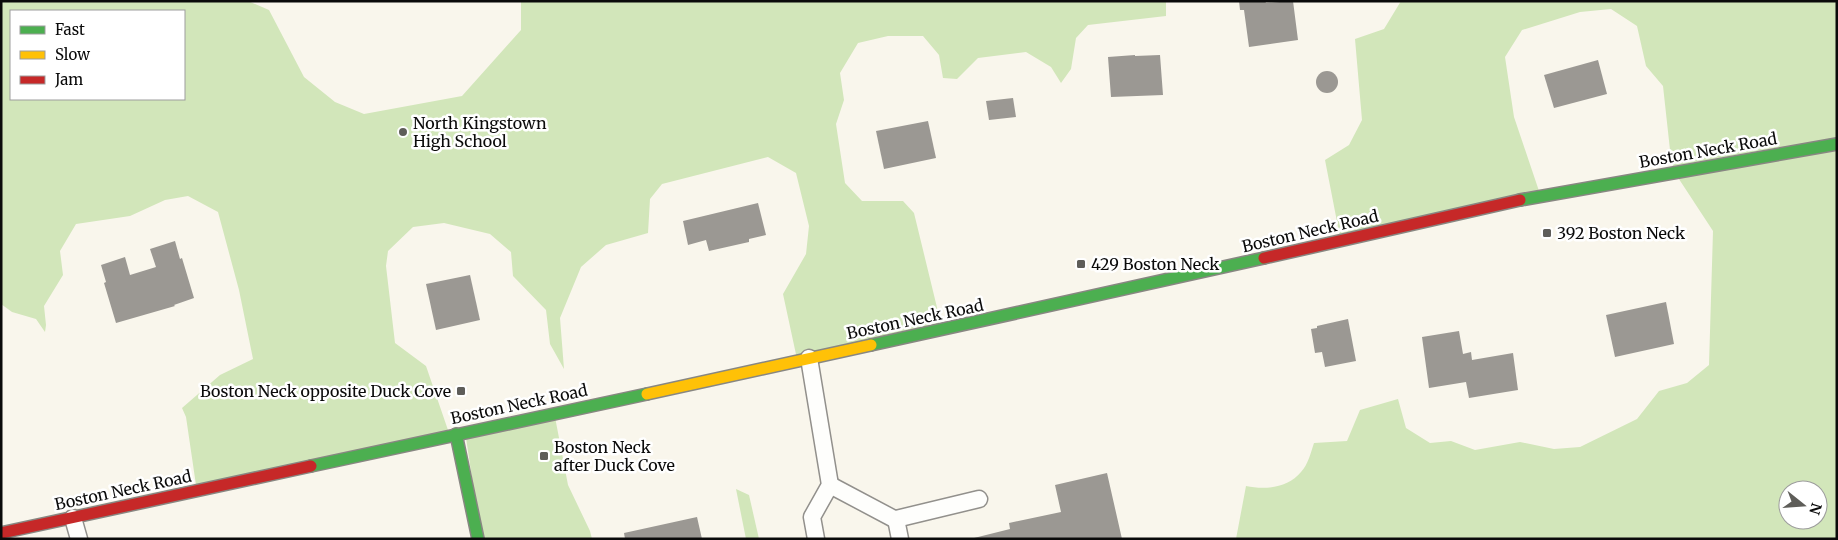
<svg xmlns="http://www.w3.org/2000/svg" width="1838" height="540" font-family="Merriweather,serif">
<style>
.forest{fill:#d2e6ba;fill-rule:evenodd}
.building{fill:#9b9893}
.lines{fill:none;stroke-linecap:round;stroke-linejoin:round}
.lane-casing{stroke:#92908c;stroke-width:19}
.fast-casing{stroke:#888782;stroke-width:14}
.slow-casing{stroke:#888782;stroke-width:14}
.jam-casing{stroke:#888782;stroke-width:14}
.lane{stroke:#fefefc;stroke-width:16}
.fast{stroke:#4caf50;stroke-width:11}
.slow{stroke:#ffc107;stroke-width:11}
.jam{stroke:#c62828;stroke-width:11}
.poi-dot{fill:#5e5d59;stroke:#fff;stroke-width:2}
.labels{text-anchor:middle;stroke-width:5;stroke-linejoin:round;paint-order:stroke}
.poi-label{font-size:16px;fill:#0a0a0a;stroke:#fff;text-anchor:start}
.street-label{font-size:16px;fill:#0a0a0a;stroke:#fff}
</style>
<rect width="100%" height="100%" fill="#f9f6ec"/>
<g class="forest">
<path d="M 1,1 L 248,1 L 269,10 L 304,77 L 335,102 L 364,114 L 462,96 L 521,30 L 521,1 L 1166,1 L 1166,16 L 1088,25 L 1076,38 L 1071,69 L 1061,83 L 1051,67 L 1026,52 L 978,58 L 957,79 L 943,78 L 939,55 L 923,36 L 888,36 L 858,43 L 840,73 L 844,100 L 836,124 L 845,183 L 862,201 L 903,201 L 914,213 L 942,328 L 797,359 L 783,294 L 806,254 L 809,226 L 796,173 L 768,157 L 662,184 L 650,199 L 648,233 L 606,245 L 581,267 L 560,318 L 564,369 L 550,344 L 546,310 L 513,276 L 511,252 L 490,234 L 444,223 L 413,227 L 388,251 L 386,266 L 395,343 L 426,366 L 449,433 L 196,485 L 186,417 L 182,408 L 220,375 L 253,359 L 239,290 L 218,212 L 188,196 L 165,200 L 130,216 L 76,224 L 60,251 L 63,275 L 44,306 L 46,325 L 45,332 L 36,319 L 12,312 L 1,304 ZM 11,11 L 184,11 L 184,99 L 11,99 Z"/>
<path d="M 1401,1 L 1837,1 L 1837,539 L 1236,539 L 1246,486 C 1265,490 1288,488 1301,472 C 1308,465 1311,452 1314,443 L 1347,441 L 1360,410 L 1398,399 L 1406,428 L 1430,443 L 1451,441 L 1475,450 L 1520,442 L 1554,449 L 1580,447 L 1637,419 L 1659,391 L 1687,383 L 1709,365 L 1713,231 L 1675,173 L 1671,159 L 1663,86 L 1646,66 L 1637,26 L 1611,9 L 1580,12 L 1522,30 L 1505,57 L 1514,117 L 1539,191 L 1340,237 L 1325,160 L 1349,145 L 1362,120 L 1355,39 L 1384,29 ZM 1788,490 L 1818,490 L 1818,520 L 1788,520 Z"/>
<path d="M 555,417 L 568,485 L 590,531 L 592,539 L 481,539 L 465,431 Z"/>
<path d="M 736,489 L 749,495 L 759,539 L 746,539 Z"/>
</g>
<g class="building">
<path d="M 1239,1 L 1265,1 L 1266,3 L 1293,1 L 1298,40 L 1249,47 L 1244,10 L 1240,10 Z"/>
<path d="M 1135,55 L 1135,56 L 1160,55 L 1163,95 L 1111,97 L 1108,57 Z"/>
<path d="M 1598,60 L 1607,94 L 1554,108 L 1544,75 Z"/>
<circle cx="1327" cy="82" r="11"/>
<path d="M 1013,98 L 1016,117 L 989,120 L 986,101 Z"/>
<path d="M 928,121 L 936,158 L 884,169 L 876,131 Z"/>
<path d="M 758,203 L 766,235 L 749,239 L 749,242 L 709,251 L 706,240 L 688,245 L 683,221 Z"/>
<path d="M 175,241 L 180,259 L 182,258 L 194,298 L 174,305 L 175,306 L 116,323 L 104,283 L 106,282 L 101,265 L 125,257 L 130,275 L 156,267 L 150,249 Z"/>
<path d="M 470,275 L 480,320 L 436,330 L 426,284 Z"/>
<path d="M 1666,302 L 1674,344 L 1615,357 L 1606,315 Z"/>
<path d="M 1348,319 L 1356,361 L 1325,367 L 1322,352 L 1315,353 L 1311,329 L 1317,328 L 1317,326 Z"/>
<path d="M 1459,331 L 1463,354 L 1471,352 L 1472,360 L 1513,353 L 1518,390 L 1469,398 L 1466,382 L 1429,388 L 1422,337 Z"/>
<path d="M 1107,473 L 1122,539 L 970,539 L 1010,529 L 1009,523 L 1061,512 L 1055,485 Z"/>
<path d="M 697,517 L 702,539 L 625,539 L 624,533 Z"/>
</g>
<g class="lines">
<g class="lane-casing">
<g id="lane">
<path d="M 809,358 L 830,485 L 812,517 L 816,539"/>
<path d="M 830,485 L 896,520"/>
<path d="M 73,518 L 79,539"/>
<path d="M 900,539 L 896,519 L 979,499"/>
</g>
</g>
<g class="fast-casing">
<g id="fast">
<path d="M 1520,200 L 1837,144"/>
<path d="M 871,345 L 1264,258"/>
<path d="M 456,434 L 478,539"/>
<path d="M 311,466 L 647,394"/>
</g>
</g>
<g class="slow-casing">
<path id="slow" d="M 647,394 L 871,345"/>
</g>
<g class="jam-casing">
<g id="jam">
<path d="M 1264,258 L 1520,200"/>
<path d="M 1,533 L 311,466"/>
</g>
</g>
<use href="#lane" class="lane"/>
<use href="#fast" class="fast"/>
<use href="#slow" class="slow"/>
<use href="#jam" class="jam"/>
</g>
<g class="poi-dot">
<circle cx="403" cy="132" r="5"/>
<rect x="1542" y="228" width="10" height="10" rx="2.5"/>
<rect x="1076" y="259" width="10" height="10" rx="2.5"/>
<rect x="456" y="386" width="10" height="10" rx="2.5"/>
<rect x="539" y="451" width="10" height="10" rx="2.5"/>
</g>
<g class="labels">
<g class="poi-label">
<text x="413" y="129">North Kingstown<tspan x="413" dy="18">High School</tspan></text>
<text x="1557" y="239">392 Boston Neck</text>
<text x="1091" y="270">429 Boston Neck</text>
<text x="451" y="397" text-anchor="end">Boston Neck opposite Duck Cove</text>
<text x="554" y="453">Boston Neck<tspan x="554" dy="18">after Duck Cove</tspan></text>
</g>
<g class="street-label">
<text transform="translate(1708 150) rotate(-10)" y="6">Boston Neck Road</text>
<text transform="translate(1310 231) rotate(-13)" y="6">Boston Neck Road</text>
<text transform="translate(915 319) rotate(-12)" y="6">Boston Neck Road</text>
<text transform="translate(519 404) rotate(-12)" y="6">Boston Neck Road</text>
<text transform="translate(123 490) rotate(-12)" y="6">Boston Neck Road</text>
</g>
</g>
<rect width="1838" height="540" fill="none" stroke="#0a0a0a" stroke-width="5"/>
<rect x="10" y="10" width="175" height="90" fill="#ffffff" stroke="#9d9d9d"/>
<rect x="20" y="26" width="25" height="8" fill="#4caf50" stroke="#9d9d9d"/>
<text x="55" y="35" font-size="15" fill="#0a0a0a">Fast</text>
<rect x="20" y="51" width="25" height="8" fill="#ffc107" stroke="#9d9d9d"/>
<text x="55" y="60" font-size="15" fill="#0a0a0a">Slow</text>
<rect x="20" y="76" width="25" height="8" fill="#c62828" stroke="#9d9d9d"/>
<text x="55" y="85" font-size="15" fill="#0a0a0a">Jam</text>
<g transform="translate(1803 505) rotate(107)"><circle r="24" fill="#ffffff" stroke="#9d9d9d"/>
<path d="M0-4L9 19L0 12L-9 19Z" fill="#5e5d59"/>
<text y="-8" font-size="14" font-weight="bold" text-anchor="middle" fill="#0a0a0a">N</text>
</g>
</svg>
